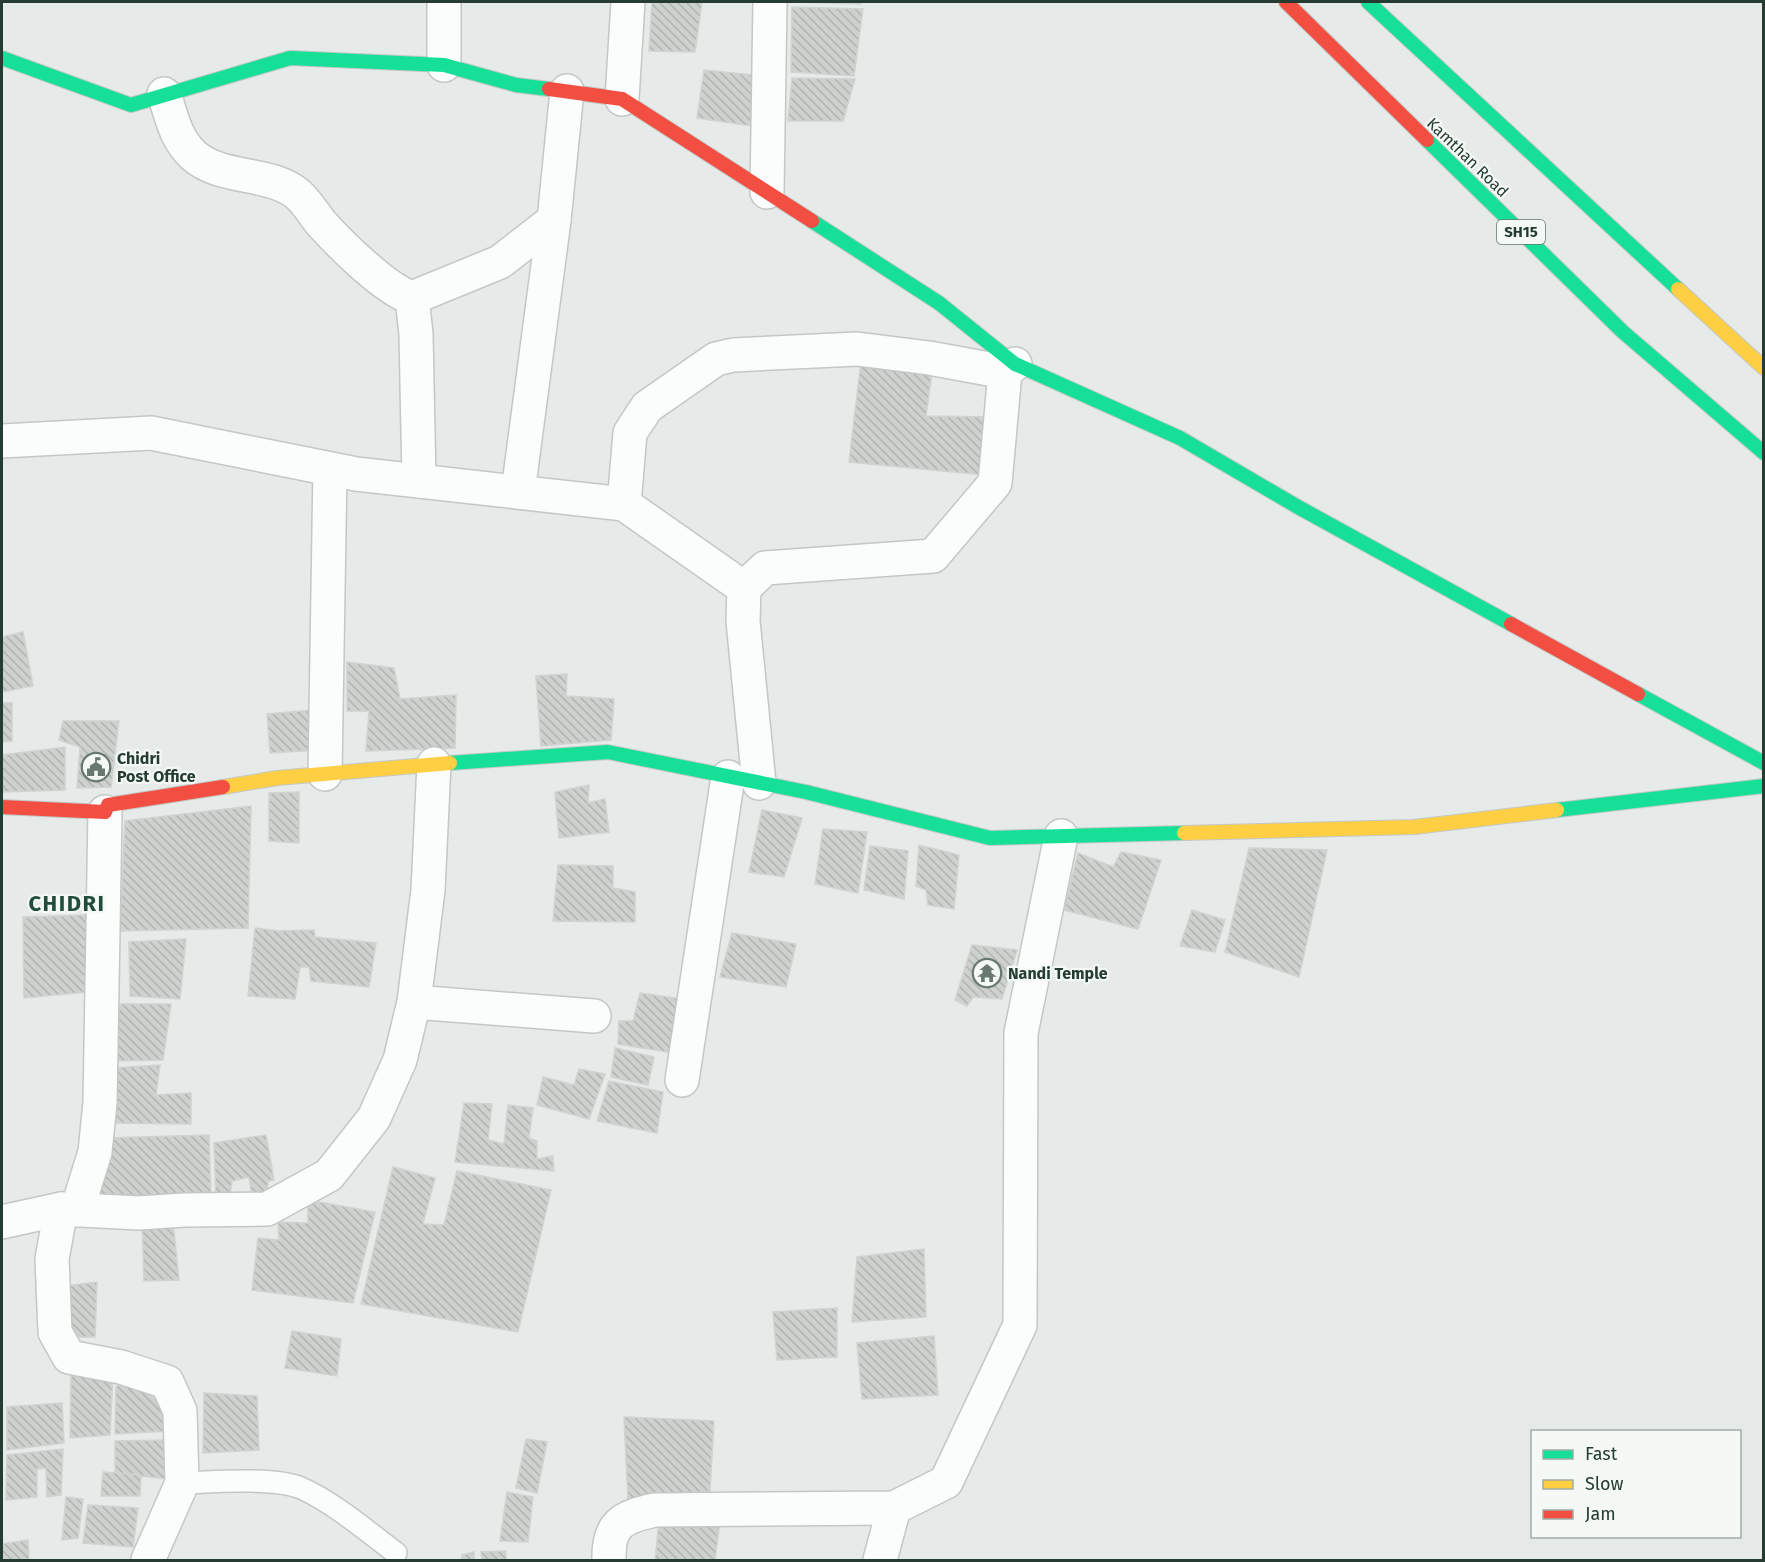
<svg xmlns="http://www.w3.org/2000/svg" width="1765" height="1562" font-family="'Fira Sans',sans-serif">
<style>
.building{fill:url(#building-back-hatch);stroke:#cfd3d1;stroke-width:1.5}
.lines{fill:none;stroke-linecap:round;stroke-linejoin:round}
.lane-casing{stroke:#c3c7c5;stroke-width:24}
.street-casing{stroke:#c3c7c5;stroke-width:36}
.fast-casing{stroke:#c2c8c5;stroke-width:16}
.slow-casing{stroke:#c2c8c5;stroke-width:16}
.jam-casing{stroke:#c2c8c5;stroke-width:16}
.lane{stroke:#fbfcfc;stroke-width:21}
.street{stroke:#fbfcfc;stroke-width:33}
.fast{stroke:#16e098;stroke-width:14}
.slow{stroke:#ffcf43;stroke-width:14}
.jam{stroke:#f24e42;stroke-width:14}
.labels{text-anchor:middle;stroke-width:4.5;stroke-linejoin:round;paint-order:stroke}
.shield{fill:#f4f9f6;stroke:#63756d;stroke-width:1.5}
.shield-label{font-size:15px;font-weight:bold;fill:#253c32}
.street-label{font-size:16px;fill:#253c32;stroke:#f4f9f6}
.poi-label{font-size:16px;font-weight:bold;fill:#253c32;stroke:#f4f9f6;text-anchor:start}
.district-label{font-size:22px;font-weight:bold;letter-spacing:1.5px;fill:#224d3b;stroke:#f4f9f6}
</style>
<defs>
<pattern id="building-back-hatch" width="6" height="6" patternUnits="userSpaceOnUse" patternTransform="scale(1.5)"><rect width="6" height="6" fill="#cdd2cf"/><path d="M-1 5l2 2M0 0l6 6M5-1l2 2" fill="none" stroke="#b0b5b2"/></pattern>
</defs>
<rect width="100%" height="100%" fill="#e6eae8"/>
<g class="building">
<path d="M 652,2 L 702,2 L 695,52 L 649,51 Z"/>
<path d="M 797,2 L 861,2 L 861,4 Z"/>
<path d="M 792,7 L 863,9 L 854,76 L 791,72 Z"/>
<path d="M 704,70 L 764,76 L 758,127 L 697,118 Z"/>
<path d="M 792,78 L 855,79 L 843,121 L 788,121 Z"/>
<path d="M 862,353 L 933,365 L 926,416 L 993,417 L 985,475 L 849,462 Z"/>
<path d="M 23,632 L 33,686 L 2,692 L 2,637 Z"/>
<path d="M 347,662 L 394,668 L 400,699 L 456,695 L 455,748 L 366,751 L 369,711 L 347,711 Z"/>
<path d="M 567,674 L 566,696 L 614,699 L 611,740 L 541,746 L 536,676 Z"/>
<path d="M 2,703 L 12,703 L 12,741 L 2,742 Z"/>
<path d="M 314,710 L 317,750 L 270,753 L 267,714 Z"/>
<path d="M 63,721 L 119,721 L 111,787 L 77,788 L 80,747 L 59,740 Z"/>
<path d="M 65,747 L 65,790 L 2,792 L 2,755 Z"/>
<path d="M 589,785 L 588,803 L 605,799 L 609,832 L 559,838 L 555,792 Z"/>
<path d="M 299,792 L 299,843 L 269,841 L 269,793 Z"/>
<path d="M 251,806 L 248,928 L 120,931 L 125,821 Z"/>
<path d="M 762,810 L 802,818 L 784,877 L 749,872 Z"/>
<path d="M 823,829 L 867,832 L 858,893 L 815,884 Z"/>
<path d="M 919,845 L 959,855 L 954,909 L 928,905 L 926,890 L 916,886 Z"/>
<path d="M 870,846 L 908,851 L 904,899 L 864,890 Z"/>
<path d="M 1249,848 L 1327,850 L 1299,977 L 1225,952 Z"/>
<path d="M 1121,852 L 1161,860 L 1138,929 L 1064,910 L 1078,853 L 1113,867 Z"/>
<path d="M 558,865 L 613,866 L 613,888 L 635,892 L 635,922 L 553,921 Z"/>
<path d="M 1192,910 L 1225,920 L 1215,952 L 1180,946 Z"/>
<path d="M 91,915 L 87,992 L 24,998 L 23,917 Z"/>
<path d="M 255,928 L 279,931 L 314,930 L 315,937 L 376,943 L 369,987 L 311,981 L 309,967 L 300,967 L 295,999 L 248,996 Z"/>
<path d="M 732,933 L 796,944 L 786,987 L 720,977 Z"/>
<path d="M 186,939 L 180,999 L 130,996 L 129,942 Z"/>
<path d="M 972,945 L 1017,950 L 1002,999 L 973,997 L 967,1006 L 955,1000 Z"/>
<path d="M 640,993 L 688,1000 L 679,1054 L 618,1044 L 619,1021 L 633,1021 Z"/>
<path d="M 114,1004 L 171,1004 L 163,1060 L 112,1061 Z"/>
<path d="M 615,1048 L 654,1057 L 648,1085 L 611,1077 Z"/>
<path d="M 160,1065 L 156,1095 L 191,1093 L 191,1124 L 113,1123 L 113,1068 Z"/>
<path d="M 579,1069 L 605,1074 L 589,1119 L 537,1105 L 543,1077 L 574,1085 Z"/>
<path d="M 609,1081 L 663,1092 L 657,1133 L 597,1121 Z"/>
<path d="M 464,1103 L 492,1104 L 488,1140 L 504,1144 L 508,1105 L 533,1108 L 529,1138 L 537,1141 L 537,1159 L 553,1156 L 554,1171 L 455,1162 Z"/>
<path d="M 209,1135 L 211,1198 L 94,1200 L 106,1138 Z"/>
<path d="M 266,1135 L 274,1180 L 268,1181 L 267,1195 L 252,1198 L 249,1177 L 232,1181 L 230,1197 L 216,1200 L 214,1143 Z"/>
<path d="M 393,1167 L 435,1178 L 423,1224 L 444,1225 L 457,1171 L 551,1190 L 518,1332 L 361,1304 Z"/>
<path d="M 308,1200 L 375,1212 L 353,1303 L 252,1290 L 258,1238 L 279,1240 L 278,1222 L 308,1223 Z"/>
<path d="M 142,1221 L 173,1222 L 179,1280 L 144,1281 Z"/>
<path d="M 924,1249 L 926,1317 L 852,1322 L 857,1257 Z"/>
<path d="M 97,1282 L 95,1337 L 69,1337 L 66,1286 Z"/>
<path d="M 837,1308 L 837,1357 L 777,1360 L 773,1312 Z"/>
<path d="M 292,1331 L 341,1339 L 337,1376 L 285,1368 Z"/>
<path d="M 934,1336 L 938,1395 L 862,1399 L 857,1343 Z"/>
<path d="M 71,1375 L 113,1375 L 110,1435 L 70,1438 Z"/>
<path d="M 122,1381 L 171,1407 L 169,1431 L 115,1434 L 116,1387 Z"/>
<path d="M 204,1393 L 257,1396 L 259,1450 L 203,1453 Z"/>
<path d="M 62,1403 L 64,1443 L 7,1450 L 7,1407 Z"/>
<path d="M 624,1417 L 714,1421 L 710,1491 L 628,1499 Z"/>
<path d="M 526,1439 L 547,1442 L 537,1493 L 516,1488 Z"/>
<path d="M 171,1440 L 167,1479 L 115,1473 L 115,1441 Z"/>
<path d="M 63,1449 L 61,1495 L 47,1497 L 46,1468 L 37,1469 L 37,1497 L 6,1500 L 7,1455 Z"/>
<path d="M 103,1472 L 141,1475 L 140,1496 L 101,1496 Z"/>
<path d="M 507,1492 L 533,1497 L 528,1542 L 500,1541 Z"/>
<path d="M 66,1497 L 83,1499 L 78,1538 L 62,1540 Z"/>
<path d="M 88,1505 L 138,1508 L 133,1547 L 83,1543 Z"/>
<path d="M 659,1521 L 720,1521 L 715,1560 L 655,1560 Z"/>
<path d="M 28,1540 L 29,1560 L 2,1560 L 2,1544 Z"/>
<path d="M 506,1551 L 506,1560 L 482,1560 L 481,1552 Z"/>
<path d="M 474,1552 L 474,1560 L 462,1560 L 462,1555 Z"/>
</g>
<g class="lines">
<g class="lane-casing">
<path id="lane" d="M 182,1483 C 211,1482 276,1477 301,1488 C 333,1502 368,1532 396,1553"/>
</g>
<g class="street-casing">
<g id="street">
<path d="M 444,65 L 444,2"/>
<path d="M 164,94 C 172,117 175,138 193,155 C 221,180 265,171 295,192 C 305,199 313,213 321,223 C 341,245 385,289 412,298 L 416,334 L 419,481"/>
<path d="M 622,99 L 628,2"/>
<path d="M 767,192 L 770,2"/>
<path d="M 412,298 L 500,262 L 554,220"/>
<path d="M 2,441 L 151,433 L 356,474 L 624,504 L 744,588 L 743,621 L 759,783"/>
<path d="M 518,492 L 554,220 L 567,91"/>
<path d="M 624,504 L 630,433 L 647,407 L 716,359 L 733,355 L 857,349 L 929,358 L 1005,372"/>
<path d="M 744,588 L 765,568 L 933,556 L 995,483 L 1005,372 L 1015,364"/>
<path d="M 325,774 L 330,469"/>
<path d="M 414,1002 L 594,1016"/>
<path d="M 682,1080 L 728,777"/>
<path d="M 61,1209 L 52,1259 L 55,1332 L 69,1357 L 121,1367 L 167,1382 L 180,1411 L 182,1483 L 148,1560"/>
<path d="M 77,1210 L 95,1152 L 100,1103 L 105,812"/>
<path d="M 2,1222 L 61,1209 L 139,1213 L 184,1210 L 267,1209 L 329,1175 L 374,1118 L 400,1060 L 414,1002 L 428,890 L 434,764"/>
<path d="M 609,1560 C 608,1524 622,1517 655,1510 L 894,1508 L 946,1482 L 1020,1325 L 1021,1033 L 1061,836"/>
<path d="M 880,1560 L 894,1508"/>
</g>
</g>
<g class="fast-casing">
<g id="fast">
<path d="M 1368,2 L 1678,289"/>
<path d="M 2,58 L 131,105 L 290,58 L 444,65 L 516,85 L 549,89"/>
<path d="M 1427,140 L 1623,332 L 1764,453"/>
<path d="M 812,221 L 939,303 L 1015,364 L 1180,438 L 1298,507 L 1511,624"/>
<path d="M 1638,694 L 1764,763"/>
<path d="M 450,763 L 608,752 L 806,792 L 990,838 L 1184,833"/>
<path d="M 1557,810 L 1764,786"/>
</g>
</g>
<g class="slow-casing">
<g id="slow">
<path d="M 1678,289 L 1764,368"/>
<path d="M 223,787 L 277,778 L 450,763"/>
<path d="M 1184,833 L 1414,827 L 1557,810"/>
</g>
</g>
<g class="jam-casing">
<g id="jam">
<path d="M 1286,2 L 1427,140"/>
<path d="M 549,89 L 622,99 L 812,221"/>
<path d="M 1511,624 L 1638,694"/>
<path d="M 2,807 L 105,812 L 108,805 L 223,787"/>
</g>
</g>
<use href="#lane" class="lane"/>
<use href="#street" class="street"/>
<use href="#fast" class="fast"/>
<use href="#slow" class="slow"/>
<use href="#jam" class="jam"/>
</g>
<defs>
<g id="civic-ring" transform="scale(1.5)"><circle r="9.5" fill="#f4f9f6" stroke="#697972" stroke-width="1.5"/><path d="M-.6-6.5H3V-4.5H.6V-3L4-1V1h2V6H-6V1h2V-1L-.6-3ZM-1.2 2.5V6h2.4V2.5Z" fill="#697972"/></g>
<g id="temple-ring" transform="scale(1.5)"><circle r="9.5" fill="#f4f9f6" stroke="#697972" stroke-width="1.5"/><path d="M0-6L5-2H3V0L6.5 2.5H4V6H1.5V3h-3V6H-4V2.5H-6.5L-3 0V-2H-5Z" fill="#697972"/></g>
</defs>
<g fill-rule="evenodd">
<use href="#civic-ring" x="96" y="767"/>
<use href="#temple-ring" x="987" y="973"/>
</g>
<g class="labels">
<rect class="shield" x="1497" y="220" width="48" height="24" rx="4.5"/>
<g class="shield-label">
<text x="1521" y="237">SH15</text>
</g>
<g class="street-label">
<text transform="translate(1468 157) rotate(44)" y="6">Kamthan Road</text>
</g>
<g class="poi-label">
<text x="117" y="764">Chidri<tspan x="117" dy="18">Post Office</tspan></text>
<text x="1008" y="979">Nandi Temple</text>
</g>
<g class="district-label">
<text x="67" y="911">CHIDRI</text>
</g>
</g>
<rect width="1765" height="1562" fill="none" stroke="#253c32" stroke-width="6"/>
<rect x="1531" y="1430" width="210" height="108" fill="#f4f9f6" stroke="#a1ada8" stroke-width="1.5"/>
<rect x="1543" y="1450" width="30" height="9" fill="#16e098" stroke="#a1ada8" stroke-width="1.5"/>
<text x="1585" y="1460" font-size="18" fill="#253c32">Fast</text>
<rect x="1543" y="1480" width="30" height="9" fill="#ffcf43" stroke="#a1ada8" stroke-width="1.5"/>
<text x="1585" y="1490" font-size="18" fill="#253c32">Slow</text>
<rect x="1543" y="1510" width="30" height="9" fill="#f24e42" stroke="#a1ada8" stroke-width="1.5"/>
<text x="1585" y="1520" font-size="18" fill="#253c32">Jam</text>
</svg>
